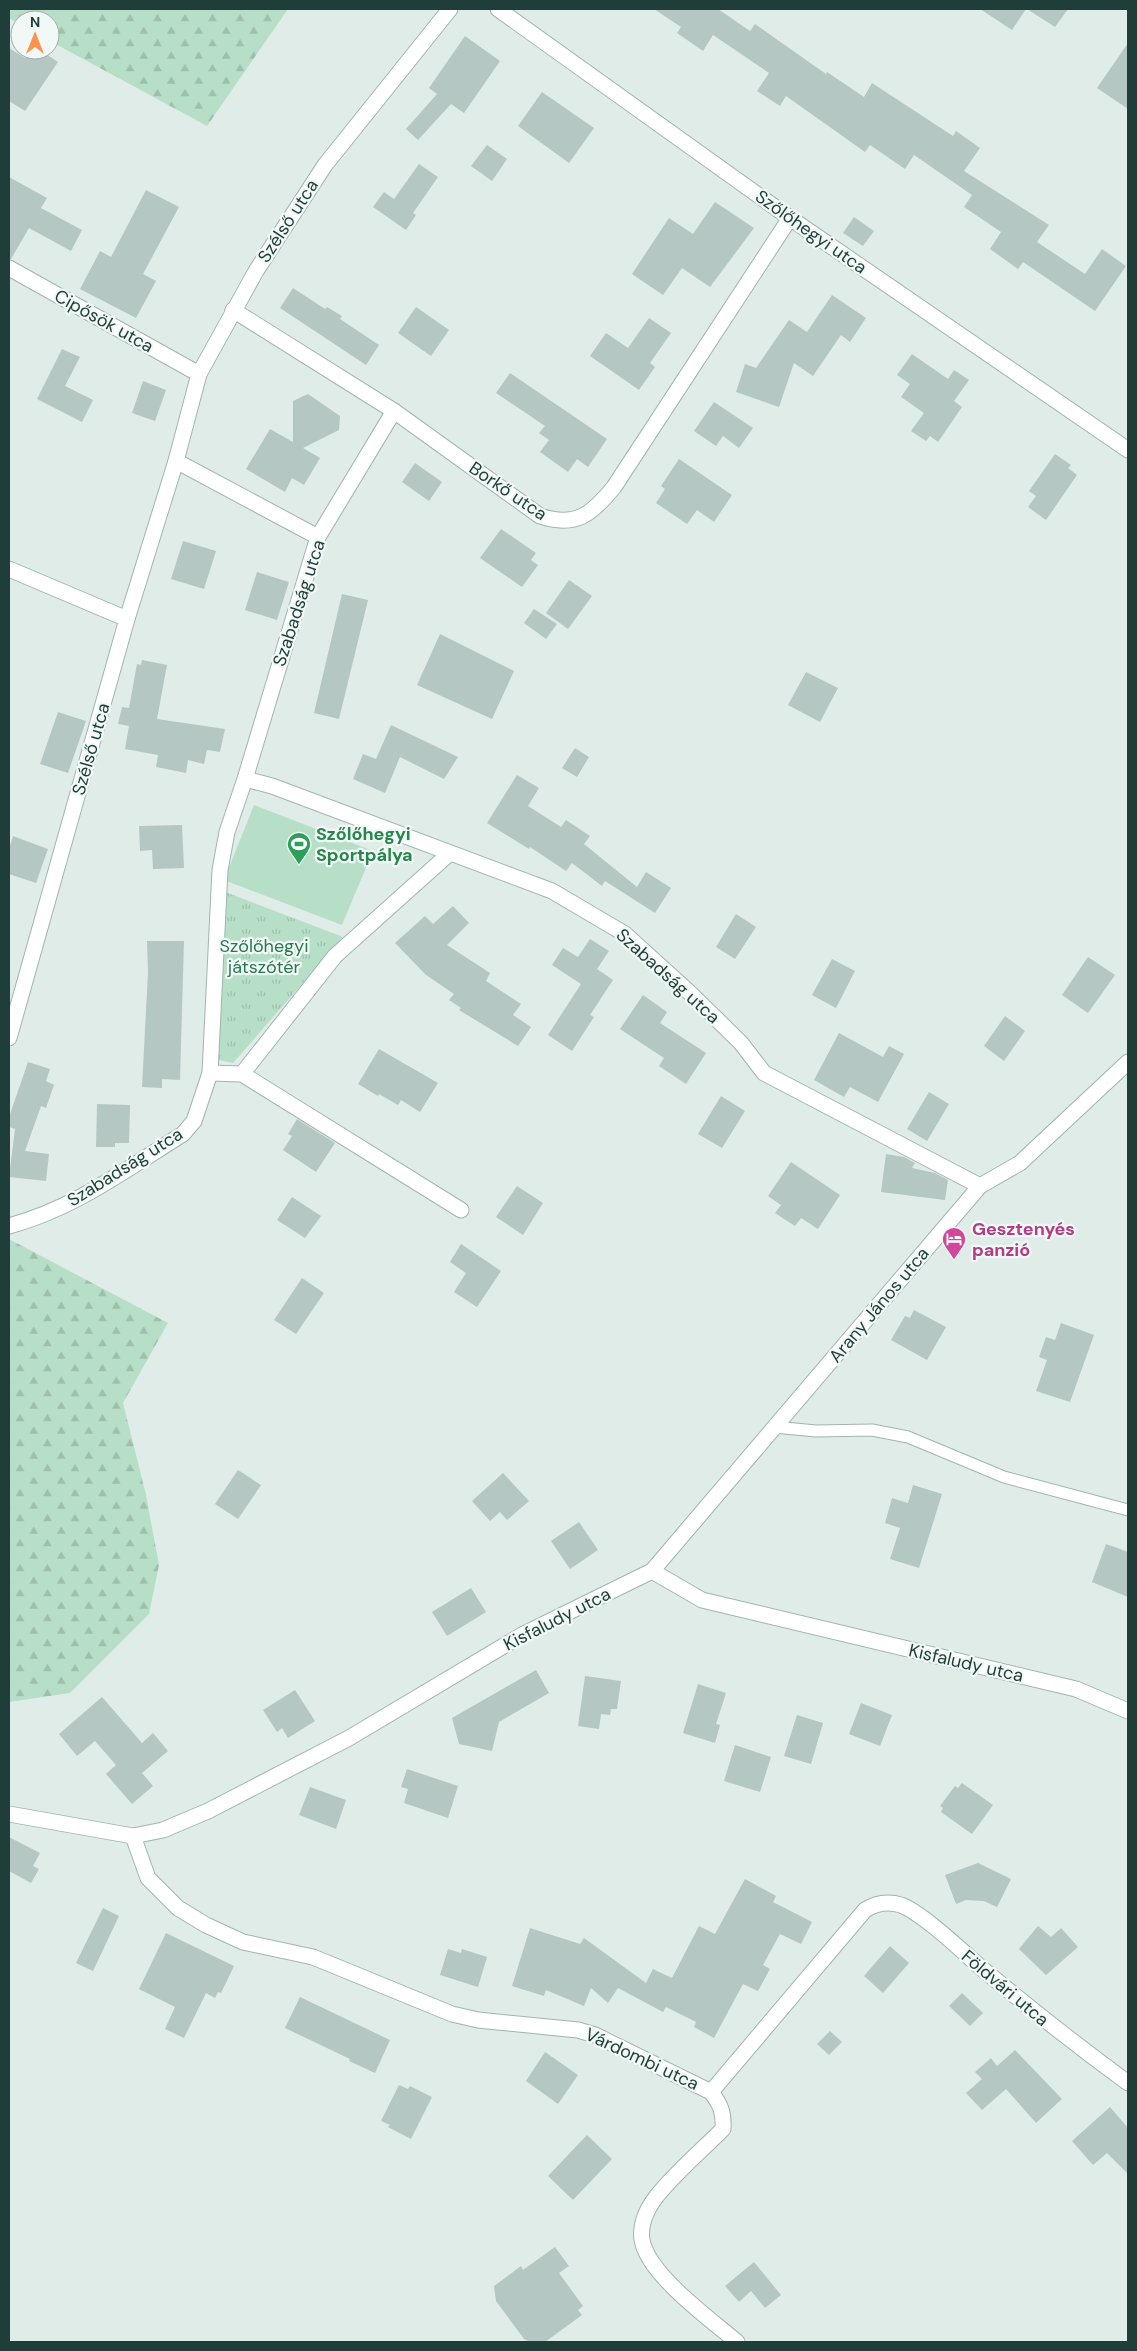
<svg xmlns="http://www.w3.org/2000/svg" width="1137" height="2351" font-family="'DM Sans',sans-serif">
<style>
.forest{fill:url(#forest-firs)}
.park{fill:url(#park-tufts)}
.pitch{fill:#b7dfc8}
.building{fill:#b5c7c2}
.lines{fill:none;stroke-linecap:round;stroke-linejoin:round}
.lane-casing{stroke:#a2b4b0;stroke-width:13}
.street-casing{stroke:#a2b4b0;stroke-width:17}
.lane{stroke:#fff;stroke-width:11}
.street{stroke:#fff;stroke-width:15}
.labels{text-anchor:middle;stroke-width:4.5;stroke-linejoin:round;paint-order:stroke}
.street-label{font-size:18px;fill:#1f3e3a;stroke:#f1f8f6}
.leisure-label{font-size:18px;font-weight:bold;fill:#27864d;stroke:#f1f8f6;text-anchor:start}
.park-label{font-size:18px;fill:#277752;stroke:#f1f8f6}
.hotel-label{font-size:18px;font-weight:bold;fill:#b23c85;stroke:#f1f8f6;text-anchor:start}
</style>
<defs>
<pattern id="forest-firs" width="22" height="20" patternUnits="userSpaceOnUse" patternTransform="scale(1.25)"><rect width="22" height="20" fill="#b7dfc8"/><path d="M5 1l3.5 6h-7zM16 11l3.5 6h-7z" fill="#9dc0ad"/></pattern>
<pattern id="park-tufts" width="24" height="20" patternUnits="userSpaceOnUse" patternTransform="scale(1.25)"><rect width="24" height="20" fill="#b7dfc8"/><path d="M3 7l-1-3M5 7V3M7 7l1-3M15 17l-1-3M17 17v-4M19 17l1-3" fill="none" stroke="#9dc0ad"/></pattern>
</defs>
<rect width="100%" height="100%" fill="#e0ece8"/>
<g class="forest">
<path d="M 9,9 L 288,9 L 207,126 L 50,41 L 50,20 L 20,20 L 20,24 L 9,18 Z"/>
<path d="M 9,1239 L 168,1323 L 123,1403 L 146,1495 L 159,1565 L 149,1614 L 70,1693 L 9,1702 Z"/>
</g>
<path class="park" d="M 220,890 L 343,937 L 233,1063 L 214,1059 Z"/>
<path class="pitch" d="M 254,805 L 373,851 L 342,925 L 224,880 Z"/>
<g class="building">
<path d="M 654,9 L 718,9 L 750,31 L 755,24 L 826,74 L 827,72 L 864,97 L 872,83 L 953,136 L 956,131 L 980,148 L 964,171 L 1049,225 L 1037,242 L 1085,274 L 1102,249 L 1126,266 L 1095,311 L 1023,262 L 1018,269 L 990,249 L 1001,232 L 964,207 L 972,195 L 914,155 L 905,169 L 870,145 L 865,152 L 786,96 L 780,106 L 757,91 L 769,73 L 713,35 L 703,51 L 677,33 L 681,27 Z"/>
<path d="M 980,9 L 1026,9 L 1012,30 Z"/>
<path d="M 1027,9 L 1068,9 L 1055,27 Z"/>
<path d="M 465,36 L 500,61 L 464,113 L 451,104 L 418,140 L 406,129 L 437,94 L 429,88 Z"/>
<path d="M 1128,43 L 1128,109 L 1097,88 Z"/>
<path d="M 9,48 L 25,58 L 30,50 L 40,50 L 58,62 L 25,111 L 9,101 Z"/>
<path d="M 542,92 L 594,128 L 569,163 L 518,126 Z"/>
<path d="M 487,145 L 507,159 L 492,181 L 471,166 Z"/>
<path d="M 419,164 L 438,177 L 413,213 L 416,215 L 406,230 L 373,207 L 384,192 L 394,199 Z"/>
<path d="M 9,177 L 47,198 L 41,208 L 82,230 L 71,251 L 29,228 L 11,259 L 9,259 Z"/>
<path d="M 146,190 L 179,207 L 143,274 L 156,281 L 136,318 L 80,289 L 100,251 L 111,257 Z"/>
<path d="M 715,202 L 754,228 L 710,287 L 682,268 L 663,295 L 632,274 L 669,218 L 693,234 Z"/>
<path d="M 854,217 L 874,231 L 863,246 L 843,233 Z"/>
<path d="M 293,288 L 325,309 L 327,307 L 342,316 L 340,319 L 379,345 L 366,365 L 280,308 Z"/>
<path d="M 832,295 L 866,318 L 850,342 L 841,335 L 813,376 L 794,363 L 779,407 L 736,392 L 745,364 L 756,368 L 789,320 L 807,332 Z"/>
<path d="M 416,307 L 449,330 L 431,356 L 398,333 Z"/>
<path d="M 649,318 L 671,333 L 650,363 L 655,367 L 639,390 L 590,356 L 606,333 L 628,348 Z"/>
<path d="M 62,349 L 80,357 L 65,386 L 93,400 L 82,422 L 37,399 Z"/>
<path d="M 912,354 L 948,379 L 954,370 L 969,380 L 954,401 L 962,407 L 938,442 L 930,436 L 926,441 L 911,431 L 924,413 L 901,397 L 910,384 L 897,375 Z"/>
<path d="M 510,373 L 607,439 L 588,467 L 577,459 L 568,472 L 540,452 L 549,440 L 539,433 L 545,426 L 496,393 Z"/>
<path d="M 143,381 L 166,390 L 155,421 L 132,413 Z"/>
<path d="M 308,394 L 340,416 L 339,430 L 303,448 L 320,458 L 304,485 L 292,478 L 285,492 L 246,469 L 270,429 L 293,442 L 293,401 Z"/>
<path d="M 714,402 L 753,428 L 739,448 L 723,436 L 716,446 L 694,431 Z"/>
<path d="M 1055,454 L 1071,465 L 1068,468 L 1077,475 L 1046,520 L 1028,507 L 1036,496 L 1029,491 Z"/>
<path d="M 679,459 L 732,495 L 714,522 L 697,510 L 687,524 L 656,503 L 665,489 L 661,486 Z"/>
<path d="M 415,463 L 442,482 L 429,501 L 402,482 Z"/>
<path d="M 501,529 L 536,553 L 531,560 L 538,565 L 522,587 L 480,558 Z"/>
<path d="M 183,541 L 216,551 L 204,589 L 171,579 Z"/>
<path d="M 257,572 L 289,582 L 277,620 L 245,610 Z"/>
<path d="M 569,580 L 592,596 L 568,629 L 546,613 Z"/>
<path d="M 342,594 L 368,600 L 339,719 L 314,713 Z"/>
<path d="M 534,609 L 557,624 L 546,639 L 524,623 Z"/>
<path d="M 440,634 L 514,671 L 492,719 L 417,685 Z"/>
<path d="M 142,660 L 167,665 L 157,719 L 225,729 L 220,752 L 207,750 L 204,764 L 188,760 L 186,773 L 156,767 L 158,755 L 125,749 L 129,726 L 118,724 L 122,707 L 129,708 L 137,664 L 141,665 Z"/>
<path d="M 806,672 L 838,688 L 820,722 L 788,705 Z"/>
<path d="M 58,712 L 86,721 L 68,773 L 40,764 Z"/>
<path d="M 391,725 L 458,757 L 444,779 L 400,757 L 385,793 L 353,779 L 363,754 L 376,759 Z"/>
<path d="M 575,748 L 589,757 L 577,777 L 562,768 Z"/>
<path d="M 517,775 L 539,788 L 528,806 L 561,827 L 566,820 L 590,836 L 584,844 L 637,887 L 646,872 L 671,888 L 655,913 L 605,881 L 602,886 L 572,863 L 566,871 L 530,847 L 529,849 L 487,823 Z"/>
<path d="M 182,825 L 184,868 L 153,869 L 152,850 L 140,851 L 139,826 Z"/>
<path d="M 13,836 L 48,849 L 36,883 L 9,874 L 9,849 Z"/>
<path d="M 453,906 L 469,923 L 447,945 L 490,973 L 486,981 L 521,1004 L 513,1015 L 531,1027 L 518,1046 L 459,1010 L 461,1008 L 449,1000 L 454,994 L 426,975 L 395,943 L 425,916 L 433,924 Z"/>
<path d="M 736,914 L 756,927 L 735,959 L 716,947 Z"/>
<path d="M 590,939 L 609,951 L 597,969 L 613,980 L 590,1015 L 594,1017 L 572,1051 L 548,1035 L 581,984 L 552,965 L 563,948 L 578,957 Z"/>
<path d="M 147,941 L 184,941 L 180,1080 L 162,1079 L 162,1088 L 142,1087 L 148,972 Z"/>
<path d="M 1088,957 L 1115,975 L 1088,1013 L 1062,995 Z"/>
<path d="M 832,959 L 855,971 L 836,1008 L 812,995 Z"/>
<path d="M 643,995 L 667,1012 L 660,1023 L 706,1053 L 686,1084 L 659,1066 L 664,1058 L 620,1029 Z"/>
<path d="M 1005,1016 L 1025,1031 L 1004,1061 L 984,1046 Z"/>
<path d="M 839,1033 L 883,1057 L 889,1046 L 904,1054 L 878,1102 L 850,1087 L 844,1097 L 814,1080 Z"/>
<path d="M 379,1049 L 438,1083 L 420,1112 L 401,1100 L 398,1105 L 379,1094 L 378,1096 L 358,1084 Z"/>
<path d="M 28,1062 L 50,1069 L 46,1081 L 54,1085 L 46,1108 L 41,1106 L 25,1151 L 49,1154 L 46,1181 L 9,1177 L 15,1129 L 9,1127 L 9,1117 Z"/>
<path d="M 929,1092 L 949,1104 L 927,1141 L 907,1129 Z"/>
<path d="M 721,1096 L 745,1111 L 722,1148 L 698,1134 Z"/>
<path d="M 97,1104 L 130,1105 L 129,1143 L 115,1143 L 115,1147 L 96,1147 Z"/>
<path d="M 297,1119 L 335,1143 L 316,1172 L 283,1150 L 292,1136 L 288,1134 Z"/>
<path d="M 886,1154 L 904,1157 L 915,1163 L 912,1168 L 935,1173 L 948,1180 L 945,1200 L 881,1192 Z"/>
<path d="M 791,1162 L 840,1195 L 818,1229 L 801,1218 L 795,1226 L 775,1213 L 781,1205 L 768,1196 Z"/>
<path d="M 517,1186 L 543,1203 L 523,1235 L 496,1217 Z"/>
<path d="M 292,1197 L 321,1216 L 305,1238 L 277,1220 Z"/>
<path d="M 461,1244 L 501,1271 L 477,1307 L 454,1292 L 466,1273 L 450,1262 Z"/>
<path d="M 302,1278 L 324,1293 L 296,1334 L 274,1320 Z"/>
<path d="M 914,1310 L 946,1327 L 927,1360 L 891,1340 L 905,1316 L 910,1318 Z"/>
<path d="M 1061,1323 L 1094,1335 L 1070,1402 L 1036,1391 L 1047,1360 L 1039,1357 L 1046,1337 L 1055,1340 Z"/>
<path d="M 238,1470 L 261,1485 L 238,1519 L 215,1504 Z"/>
<path d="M 503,1473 L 529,1501 L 507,1520 L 500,1512 L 490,1521 L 472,1501 Z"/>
<path d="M 913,1485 L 942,1494 L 919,1568 L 890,1559 L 900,1528 L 885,1523 L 892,1498 L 908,1503 Z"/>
<path d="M 579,1522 L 598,1550 L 570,1569 L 551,1541 Z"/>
<path d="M 1106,1544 L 1128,1552 L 1128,1597 L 1092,1582 Z"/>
<path d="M 471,1588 L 486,1612 L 447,1636 L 432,1612 Z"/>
<path d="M 536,1670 L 549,1693 L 499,1722 L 492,1751 L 459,1744 L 452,1718 Z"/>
<path d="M 585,1676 L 621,1681 L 617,1709 L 611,1709 L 610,1715 L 601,1714 L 599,1729 L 578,1726 Z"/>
<path d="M 698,1684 L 726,1693 L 716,1724 L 720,1725 L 715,1743 L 683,1733 Z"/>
<path d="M 295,1690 L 315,1721 L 288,1738 L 282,1728 L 277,1732 L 263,1710 Z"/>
<path d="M 102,1697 L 142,1743 L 153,1733 L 168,1751 L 142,1773 L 153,1786 L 132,1804 L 106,1774 L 116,1765 L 95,1741 L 77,1756 L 59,1734 Z"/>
<path d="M 861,1703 L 892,1715 L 880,1746 L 849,1734 Z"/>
<path d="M 797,1715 L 823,1723 L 811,1764 L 784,1756 Z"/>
<path d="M 735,1745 L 771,1757 L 760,1792 L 724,1781 Z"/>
<path d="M 407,1769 L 458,1786 L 448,1818 L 404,1803 L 408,1789 L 401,1787 Z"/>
<path d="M 962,1783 L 993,1805 L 972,1834 L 941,1812 L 943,1808 L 940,1806 L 955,1786 L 958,1788 Z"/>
<path d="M 310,1787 L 346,1800 L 336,1829 L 299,1815 Z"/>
<path d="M 9,1837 L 40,1853 L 33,1866 L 39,1869 L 31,1883 L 9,1871 Z"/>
<path d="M 978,1863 L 1011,1879 L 997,1907 L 984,1901 L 966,1900 L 956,1904 L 945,1875 Z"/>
<path d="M 745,1879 L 776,1896 L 773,1902 L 812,1922 L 801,1944 L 780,1934 L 763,1965 L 770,1969 L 758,1991 L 743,1984 L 714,2038 L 694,2027 L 696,2022 L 666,2007 L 663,2012 L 618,1988 L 608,2003 L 591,1988 L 584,2006 L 546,1990 L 544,1996 L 512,1986 L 530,1928 L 580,1944 L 584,1938 L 646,1983 L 653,1969 L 672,1978 L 699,1926 L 715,1934 Z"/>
<path d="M 103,1908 L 119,1916 L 93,1971 L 76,1963 Z"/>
<path d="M 1038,1926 L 1051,1937 L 1061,1928 L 1078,1947 L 1046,1975 L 1019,1949 Z"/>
<path d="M 166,1933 L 234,1966 L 221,1993 L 218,1992 L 215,1998 L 206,1993 L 184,2038 L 165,2029 L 175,2007 L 139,1989 Z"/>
<path d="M 890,1946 L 909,1963 L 883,1993 L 864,1976 Z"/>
<path d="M 448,1949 L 461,1953 L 462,1949 L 487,1957 L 478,1987 L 440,1975 Z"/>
<path d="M 962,1993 L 983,2013 L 970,2026 L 949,2006 Z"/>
<path d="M 300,1997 L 390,2040 L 375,2073 L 349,2061 L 350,2059 L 285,2028 Z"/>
<path d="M 830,2031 L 842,2042 L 829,2055 L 817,2044 Z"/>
<path d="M 1015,2050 L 1062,2099 L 1036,2123 L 1006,2089 L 982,2110 L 966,2093 L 982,2079 L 975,2072 L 991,2058 L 997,2066 Z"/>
<path d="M 545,2052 L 578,2075 L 558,2104 L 526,2081 Z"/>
<path d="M 399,2085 L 408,2089 L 410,2086 L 432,2097 L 411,2139 L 388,2127 L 390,2125 L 381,2121 Z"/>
<path d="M 1110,2107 L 1128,2128 L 1128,2174 L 1107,2153 L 1093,2165 L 1072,2141 Z"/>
<path d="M 587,2135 L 612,2159 L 573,2200 L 548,2176 Z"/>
<path d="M 555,2247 L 569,2266 L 559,2273 L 583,2306 L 578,2310 L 582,2315 L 545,2342 L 530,2342 L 524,2339 L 496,2301 L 494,2286 L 521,2266 L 523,2270 Z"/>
<path d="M 754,2262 L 781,2295 L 765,2308 L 751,2291 L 739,2302 L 725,2286 Z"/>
</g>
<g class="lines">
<g class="lane-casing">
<path id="lane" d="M 774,1427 L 816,1431 L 872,1430 L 908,1437 L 1004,1477 L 1128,1510"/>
</g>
<g class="street-casing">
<g id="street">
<path d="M 498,9 L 790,218 L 1128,450"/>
<path d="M 9,268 L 199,374"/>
<path d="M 233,310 L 394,411 L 540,516 C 576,528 592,514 614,487 L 790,218"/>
<path d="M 176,461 L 318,537"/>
<path d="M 9,569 L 127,619"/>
<path d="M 245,779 L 272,786 L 552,891 L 625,934 L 690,993 L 741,1043 L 764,1073 L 980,1186"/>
<path d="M 9,1038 L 127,619 L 176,461 L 199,374 L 256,271 L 325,165 L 450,9"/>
<path d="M 210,1073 L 242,1074 L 461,1210"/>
<path d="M 242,1074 L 335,956 L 450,853"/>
<path d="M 9,1226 C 75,1208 125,1170 183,1134 L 194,1121 L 210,1073 L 220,870 L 227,832 L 245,779 L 318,537 L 394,411"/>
<path d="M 652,1571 L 702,1600 L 1076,1689 L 1128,1711"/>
<path d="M 9,1814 L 133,1836 L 163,1830 L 208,1811 L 349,1738 L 522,1635 L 652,1571 L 980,1186 L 1020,1163 L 1128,1062"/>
<path d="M 133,1836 L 148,1878 L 178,1908 L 206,1925 L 243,1942 L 313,1957 L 452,2014 L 478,2020 L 578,2030 L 595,2035 L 711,2092 C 721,2105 724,2113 723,2129 C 701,2151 674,2174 656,2197 C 646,2210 638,2228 643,2244 C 652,2277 710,2319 737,2342"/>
<path d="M 711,2092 L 865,1910 C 876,1903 888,1901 901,1905 C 924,1914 965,1954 985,1971 C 1032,2010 1079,2047 1128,2083"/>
</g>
</g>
<use href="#lane" class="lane"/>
<use href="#street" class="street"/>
</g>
<defs>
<g id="stadium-pin" transform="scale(1.25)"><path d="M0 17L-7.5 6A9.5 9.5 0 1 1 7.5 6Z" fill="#2e9e5b" stroke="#f1f8f6"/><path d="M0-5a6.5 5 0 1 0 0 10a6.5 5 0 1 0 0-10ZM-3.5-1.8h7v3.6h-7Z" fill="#fff"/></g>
<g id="hotel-pin" transform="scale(1.25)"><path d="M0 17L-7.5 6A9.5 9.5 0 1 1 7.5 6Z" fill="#d1479c" stroke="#f1f8f6"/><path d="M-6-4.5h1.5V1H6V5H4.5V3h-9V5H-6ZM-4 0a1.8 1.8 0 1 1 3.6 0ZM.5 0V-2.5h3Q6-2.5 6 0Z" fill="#fff"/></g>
</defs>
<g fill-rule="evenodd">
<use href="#stadium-pin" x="299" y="844"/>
<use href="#hotel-pin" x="954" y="1239"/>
</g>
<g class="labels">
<g class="street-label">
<text transform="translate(288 221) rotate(-57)" y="6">Szélső utca</text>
<text transform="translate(811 232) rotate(35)" y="6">Szőlőhegyi utca</text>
<text transform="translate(104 321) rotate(29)" y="6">Cipősök utca</text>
<text transform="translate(508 491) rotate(34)" y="6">Borkő utca</text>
<text transform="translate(299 603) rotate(-72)" y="6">Szabadság utca</text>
<text transform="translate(91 749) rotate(-74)" y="6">Szélső utca</text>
<text transform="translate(668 976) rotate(42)" y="6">Szabadság utca</text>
<text transform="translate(125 1167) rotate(-32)" y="6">Szabadság utca</text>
<text transform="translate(879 1305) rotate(-50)" y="6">Arany János utca</text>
<text transform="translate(557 1619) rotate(-27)" y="6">Kisfaludy utca</text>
<text transform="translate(966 1663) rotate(13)" y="6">Kisfaludy utca</text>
<text transform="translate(1005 1988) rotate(40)" y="6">Földvári utca</text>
<text transform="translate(642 2059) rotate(25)" y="6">Várdombi utca</text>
</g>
<g class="leisure-label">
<text x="316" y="840">Szőlőhegyi<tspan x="316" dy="21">Sportpálya</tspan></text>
</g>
<g class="park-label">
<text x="264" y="952">Szőlőhegyi<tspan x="264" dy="21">játszótér</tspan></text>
</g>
<g class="hotel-label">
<text x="972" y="1235">Gesztenyés<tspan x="972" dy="21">panzió</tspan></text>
</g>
</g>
<rect width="1137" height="2351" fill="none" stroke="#1f3e3a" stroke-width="20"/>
<g transform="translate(35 35)"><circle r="24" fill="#f1f8f6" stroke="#9daeab"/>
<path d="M0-4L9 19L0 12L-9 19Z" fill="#fc934e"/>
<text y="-8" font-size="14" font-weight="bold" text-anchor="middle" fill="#1f3e3a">N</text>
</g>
</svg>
